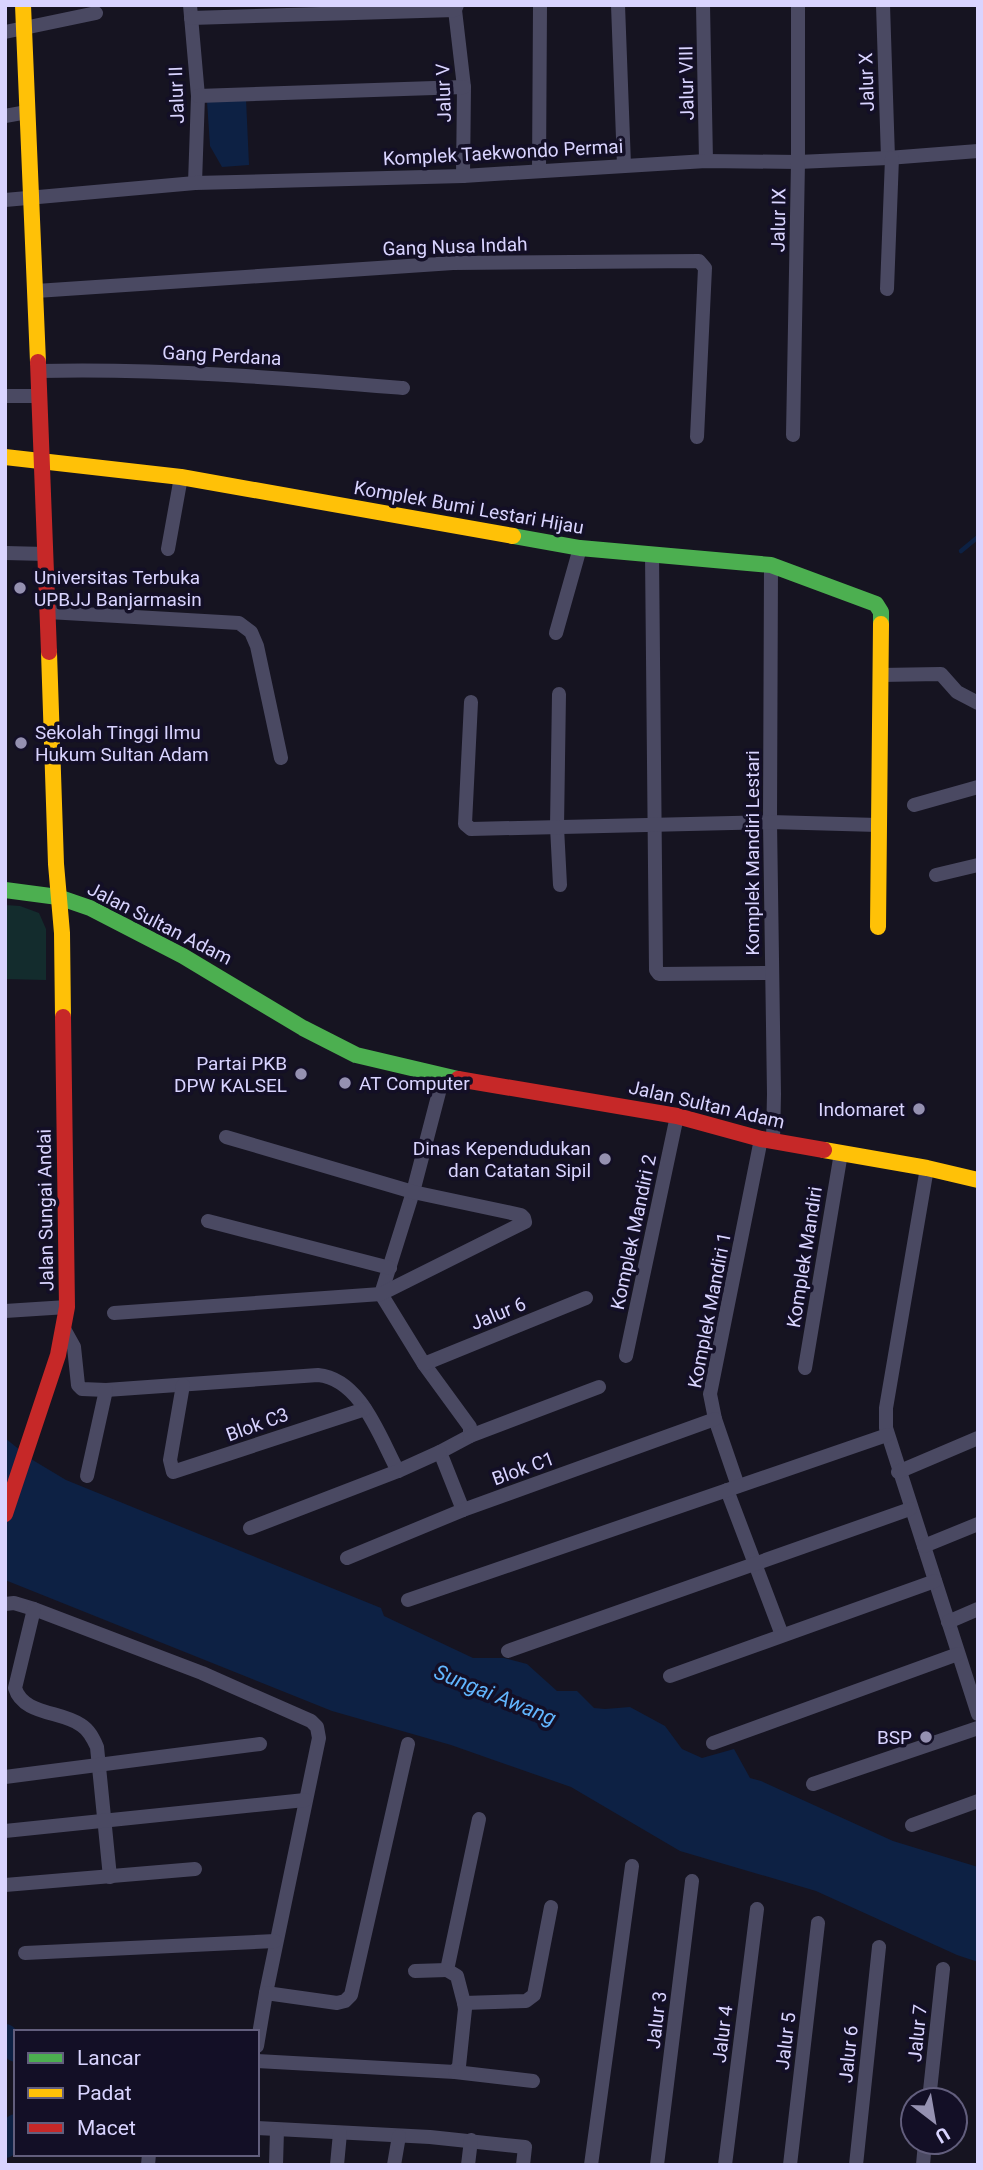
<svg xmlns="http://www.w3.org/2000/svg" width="983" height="2170" font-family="Roboto,sans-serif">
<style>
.green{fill:#132c2d}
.water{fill:#0d2144}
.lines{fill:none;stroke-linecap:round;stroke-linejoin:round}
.stream{stroke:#0d2144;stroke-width:4.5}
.river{stroke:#0d2144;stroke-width:26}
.street{stroke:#4a4962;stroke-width:14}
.fast{stroke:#4caf50;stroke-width:16}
.slow{stroke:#ffc107;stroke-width:16}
.jam{stroke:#c62828;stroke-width:16}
.poi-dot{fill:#9591b1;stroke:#130f26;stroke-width:2.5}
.labels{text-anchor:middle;stroke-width:7;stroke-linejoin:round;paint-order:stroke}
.street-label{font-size:19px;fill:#d9d4ff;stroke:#130f26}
.poi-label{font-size:19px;fill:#d9d4ff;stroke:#130f26;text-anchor:end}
.water-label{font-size:21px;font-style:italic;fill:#62b6ff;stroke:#130f26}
</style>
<rect width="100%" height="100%" fill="#161421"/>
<path class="green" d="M 5,905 L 20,906 L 39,913 L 46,929 L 46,980 L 5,979 Z"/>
<g class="water">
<path d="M 246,99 L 249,165 L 222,167 L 210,146 L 207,101 Z"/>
<path d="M 5,1438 L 31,1459 L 66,1480 L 381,1608 L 384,1616 L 473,1658 L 504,1658 L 527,1664 L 557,1691 L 577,1691 L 594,1708 L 605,1709 L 630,1707 L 665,1726 L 682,1749 L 702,1758 L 734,1749 L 750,1778 L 761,1781 L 893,1841 L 978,1867 L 978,1962 L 957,1955 L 816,1891 L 680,1851 L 571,1787 L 451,1745 L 332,1711 L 5,1580 Z"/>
</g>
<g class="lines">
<path class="stream" d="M 961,551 L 978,537"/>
<g class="river">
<path d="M 5,2037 L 16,2049"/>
<path d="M 5,2145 L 10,2133 L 16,2127"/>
</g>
<g class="street">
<path d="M 190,5 L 198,96 L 195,183"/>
<path d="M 457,5 L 455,10 L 464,87 L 463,176"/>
<path d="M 618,5 L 624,165"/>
<path d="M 703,5 L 706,161"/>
<path d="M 883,5 L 888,158"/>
<path d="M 191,18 L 455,10"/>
<path d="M 5,32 L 96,13"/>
<path d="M 198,96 L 464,87"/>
<path d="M 5,116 L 27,112"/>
<path d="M 539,171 L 540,5"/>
<path d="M 5,200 L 195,183 L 463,176 L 706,161 L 798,162 L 888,158 L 978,151"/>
<path d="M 887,289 L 892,158"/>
<path d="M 36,291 L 453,263 L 699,261 L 705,268 L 697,437"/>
<path d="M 38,371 C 161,368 281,378 403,388"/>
<path d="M 5,396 L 39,396"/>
<path d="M 793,435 L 798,162 L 798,5"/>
<path d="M 168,549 L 181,477"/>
<path d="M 5,553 L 46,554"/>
<path d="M 652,554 L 656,970 L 659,974 L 772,973"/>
<path d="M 771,565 L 770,822 L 774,1094 L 773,1141"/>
<path d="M 48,612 L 239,623 L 251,632 L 257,646 L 281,758"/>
<path d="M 556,633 L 580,548"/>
<path d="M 880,675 L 941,674 L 957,692 L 978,703"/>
<path d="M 559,694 L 557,827 L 560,885"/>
<path d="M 471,702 L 465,824 L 471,829 L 770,822 L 878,825"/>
<path d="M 914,805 L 978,787"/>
<path d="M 936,875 L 978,865"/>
<path d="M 443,1077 L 413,1192 L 381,1294 L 424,1364 L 470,1427 L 470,1436 L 440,1452 L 463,1510"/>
<path d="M 927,1168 L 886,1408 L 886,1428 L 978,1714"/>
<path d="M 208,1221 L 390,1268"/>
<path d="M 5,1311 L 67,1307"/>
<path d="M 114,1313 L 381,1294 L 525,1222 L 524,1218 L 521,1215 L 413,1192 L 226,1137"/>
<path d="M 64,1329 L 74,1347 L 78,1385 L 82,1389 L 106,1390 L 318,1375 C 361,1379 380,1438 398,1471"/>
<path d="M 626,1356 L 677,1116"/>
<path d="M 424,1364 L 586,1298"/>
<path d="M 805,1368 L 841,1153"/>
<path d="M 183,1385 L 170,1460 L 173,1472 L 365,1409"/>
<path d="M 470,1436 L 599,1387"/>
<path d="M 898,1472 L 978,1438"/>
<path d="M 87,1476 L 106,1390"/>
<path d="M 738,1486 L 715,1419 L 710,1394 L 761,1139"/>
<path d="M 727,1490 L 782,1635"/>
<path d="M 250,1528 L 398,1471 L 440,1452"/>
<path d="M 924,1546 L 978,1524"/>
<path d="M 347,1558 L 463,1510 L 715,1419"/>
<path d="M 408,1600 L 887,1435"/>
<path d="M 5,1604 L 14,1603 L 34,1609 L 202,1673 L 311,1721 L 317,1727 L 319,1738 L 266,1993"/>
<path d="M 34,1609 L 15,1688 C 23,1715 62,1711 81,1725 C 89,1730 93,1738 97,1747 L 110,1877"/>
<path d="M 948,1622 L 978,1609"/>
<path d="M 508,1651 L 910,1509"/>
<path d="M 670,1676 L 935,1581"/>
<path d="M 713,1743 L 958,1654"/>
<path d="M 5,1777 L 260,1744"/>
<path d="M 813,1784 L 978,1728"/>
<path d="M 912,1825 L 978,1801"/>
<path d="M 5,1831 L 305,1800"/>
<path d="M 5,1885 L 195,1869"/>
<path d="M 25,1953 L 275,1941"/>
<path d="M 415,1971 L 447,1970"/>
<path d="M 464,2003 L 457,1976 L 447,1970 L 479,1819"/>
<path d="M 257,2046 L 266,1993 L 337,2003 L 345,2001 L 351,1995 L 408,1744"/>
<path d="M 257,2061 L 455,2072 L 459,2066 L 465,2009 L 464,2003 L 526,2001 L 534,1995 L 551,1907"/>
<path d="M 455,2072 L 533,2081"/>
<path d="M 929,2100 L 943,1969"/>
<path d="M 257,2128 L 430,2137 L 525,2147 L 523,2165"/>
<path d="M 148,2165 L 149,2154"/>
<path d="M 276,2165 L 277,2130"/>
<path d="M 337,2165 L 340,2133"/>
<path d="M 394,2165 L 399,2136"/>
<path d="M 468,2165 L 471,2140"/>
<path d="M 591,2165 L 632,1866"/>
<path d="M 657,2165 L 692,1881"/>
<path d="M 725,2165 L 757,1909"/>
<path d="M 790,2165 L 818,1923"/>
<path d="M 856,2165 L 879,1947"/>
<path d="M 923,2165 L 925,2142"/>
</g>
<g class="fast">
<path d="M 513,536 L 580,548 L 771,565 L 876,604 L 881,612 L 881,624"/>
<path d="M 5,890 L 58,897 L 90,908 L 183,956 L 303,1028 L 356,1055 L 458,1079"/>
</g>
<g class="slow">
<path d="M 23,5 L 38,362"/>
<path d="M 5,457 L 181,477 L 513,536"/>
<path d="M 49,652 L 56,864 L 62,933 L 63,1017"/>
<path d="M 878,927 L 881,624"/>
<path d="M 824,1150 L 927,1168 L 978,1180"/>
</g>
<g class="jam">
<path d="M 38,362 L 49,652"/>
<path d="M 458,1079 L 677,1116 L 761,1139 L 824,1150"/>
<path d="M 5,1514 L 58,1355 L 67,1307 L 63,1017"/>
</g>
</g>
<g class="poi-dot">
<circle cx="20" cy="588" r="7"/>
<circle cx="21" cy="743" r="7"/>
<circle cx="301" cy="1074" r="7"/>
<circle cx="345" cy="1083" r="7"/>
<circle cx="919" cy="1109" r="7"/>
<circle cx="605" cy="1159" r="7"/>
<circle cx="926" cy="1737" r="7"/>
</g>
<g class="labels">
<g class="street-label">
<text transform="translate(866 82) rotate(-92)" y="7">Jalur X</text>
<text transform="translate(686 83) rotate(-91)" y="7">Jalur VIII</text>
<text transform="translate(443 93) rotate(-92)" y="7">Jalur V</text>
<text transform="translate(176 95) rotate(-92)" y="7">Jalur II</text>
<text transform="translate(503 152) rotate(-3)" y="7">Komplek Taekwondo Permai</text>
<text transform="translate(778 220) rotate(-89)" y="7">Jalur IX</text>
<text transform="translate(455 246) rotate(-2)" y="7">Gang Nusa Indah</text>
<text transform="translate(222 355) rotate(3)" y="7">Gang Perdana</text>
<text transform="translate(469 507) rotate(10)" y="7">Komplek Bumi Lestari Hijau</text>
<text transform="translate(752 853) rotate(-90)" y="7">Komplek Mandiri Lestari</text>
<text transform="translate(160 923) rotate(27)" y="7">Jalan Sultan Adam</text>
<text transform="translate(707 1104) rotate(13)" y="7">Jalan Sultan Adam</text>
<text transform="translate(45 1210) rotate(-91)" y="7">Jalan Sungai Andai</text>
<text transform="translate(633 1232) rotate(-78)" y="7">Komplek Mandiri 2</text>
<text transform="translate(804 1257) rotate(-81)" y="7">Komplek Mandiri</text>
<text transform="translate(709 1310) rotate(-79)" y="7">Komplek Mandiri 1</text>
<text transform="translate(498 1313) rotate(-22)" y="7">Jalur 6</text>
<text transform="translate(257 1424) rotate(-20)" y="7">Blok C3</text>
<text transform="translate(523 1468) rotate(-20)" y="7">Blok C1</text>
<text transform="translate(656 2020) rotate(-83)" y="7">Jalur 3</text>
<text transform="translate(917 2033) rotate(-84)" y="7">Jalur 7</text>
<text transform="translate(722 2034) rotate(-83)" y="7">Jalur 4</text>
<text transform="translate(785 2041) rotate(-83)" y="7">Jalur 5</text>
<text transform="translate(848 2054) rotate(-84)" y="7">Jalur 6</text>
</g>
<g class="poi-label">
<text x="34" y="584" text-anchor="start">Universitas Terbuka<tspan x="34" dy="22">UPBJJ Banjarmasin</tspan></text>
<text x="35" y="739" text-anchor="start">Sekolah Tinggi Ilmu<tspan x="35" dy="22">Hukum Sultan Adam</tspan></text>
<text x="287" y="1070">Partai PKB<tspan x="287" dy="22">DPW KALSEL</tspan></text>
<text x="359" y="1090" text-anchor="start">AT Computer</text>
<text x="905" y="1116">Indomaret</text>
<text x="591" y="1155">Dinas Kependudukan<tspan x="591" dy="22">dan Catatan Sipil</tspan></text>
<text x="912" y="1744">BSP</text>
</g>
<g class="water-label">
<text transform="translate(495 1695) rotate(22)" y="7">Sungai Awang</text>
</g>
</g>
<rect width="983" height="2170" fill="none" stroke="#d9d4ff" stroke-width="14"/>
<rect x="14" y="2030" width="245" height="126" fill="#130f26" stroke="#625e7d" stroke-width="2"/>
<rect x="28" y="2053" width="35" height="10" fill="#4caf50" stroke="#625e7d" stroke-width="2"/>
<text x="77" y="2065" font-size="21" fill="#d9d4ff">Lancar</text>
<rect x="28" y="2088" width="35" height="10" fill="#ffc107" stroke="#625e7d" stroke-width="2"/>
<text x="77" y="2100" font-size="21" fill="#d9d4ff">Padat</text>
<rect x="28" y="2123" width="35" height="10" fill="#c62828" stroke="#625e7d" stroke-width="2"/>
<text x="77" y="2135" font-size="21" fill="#d9d4ff">Macet</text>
<g transform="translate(934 2121) rotate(149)"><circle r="33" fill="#130f26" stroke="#625e7d" stroke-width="2"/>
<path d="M0-5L12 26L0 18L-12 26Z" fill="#9591b1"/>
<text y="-10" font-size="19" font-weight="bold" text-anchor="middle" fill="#d9d4ff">U</text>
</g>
</svg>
